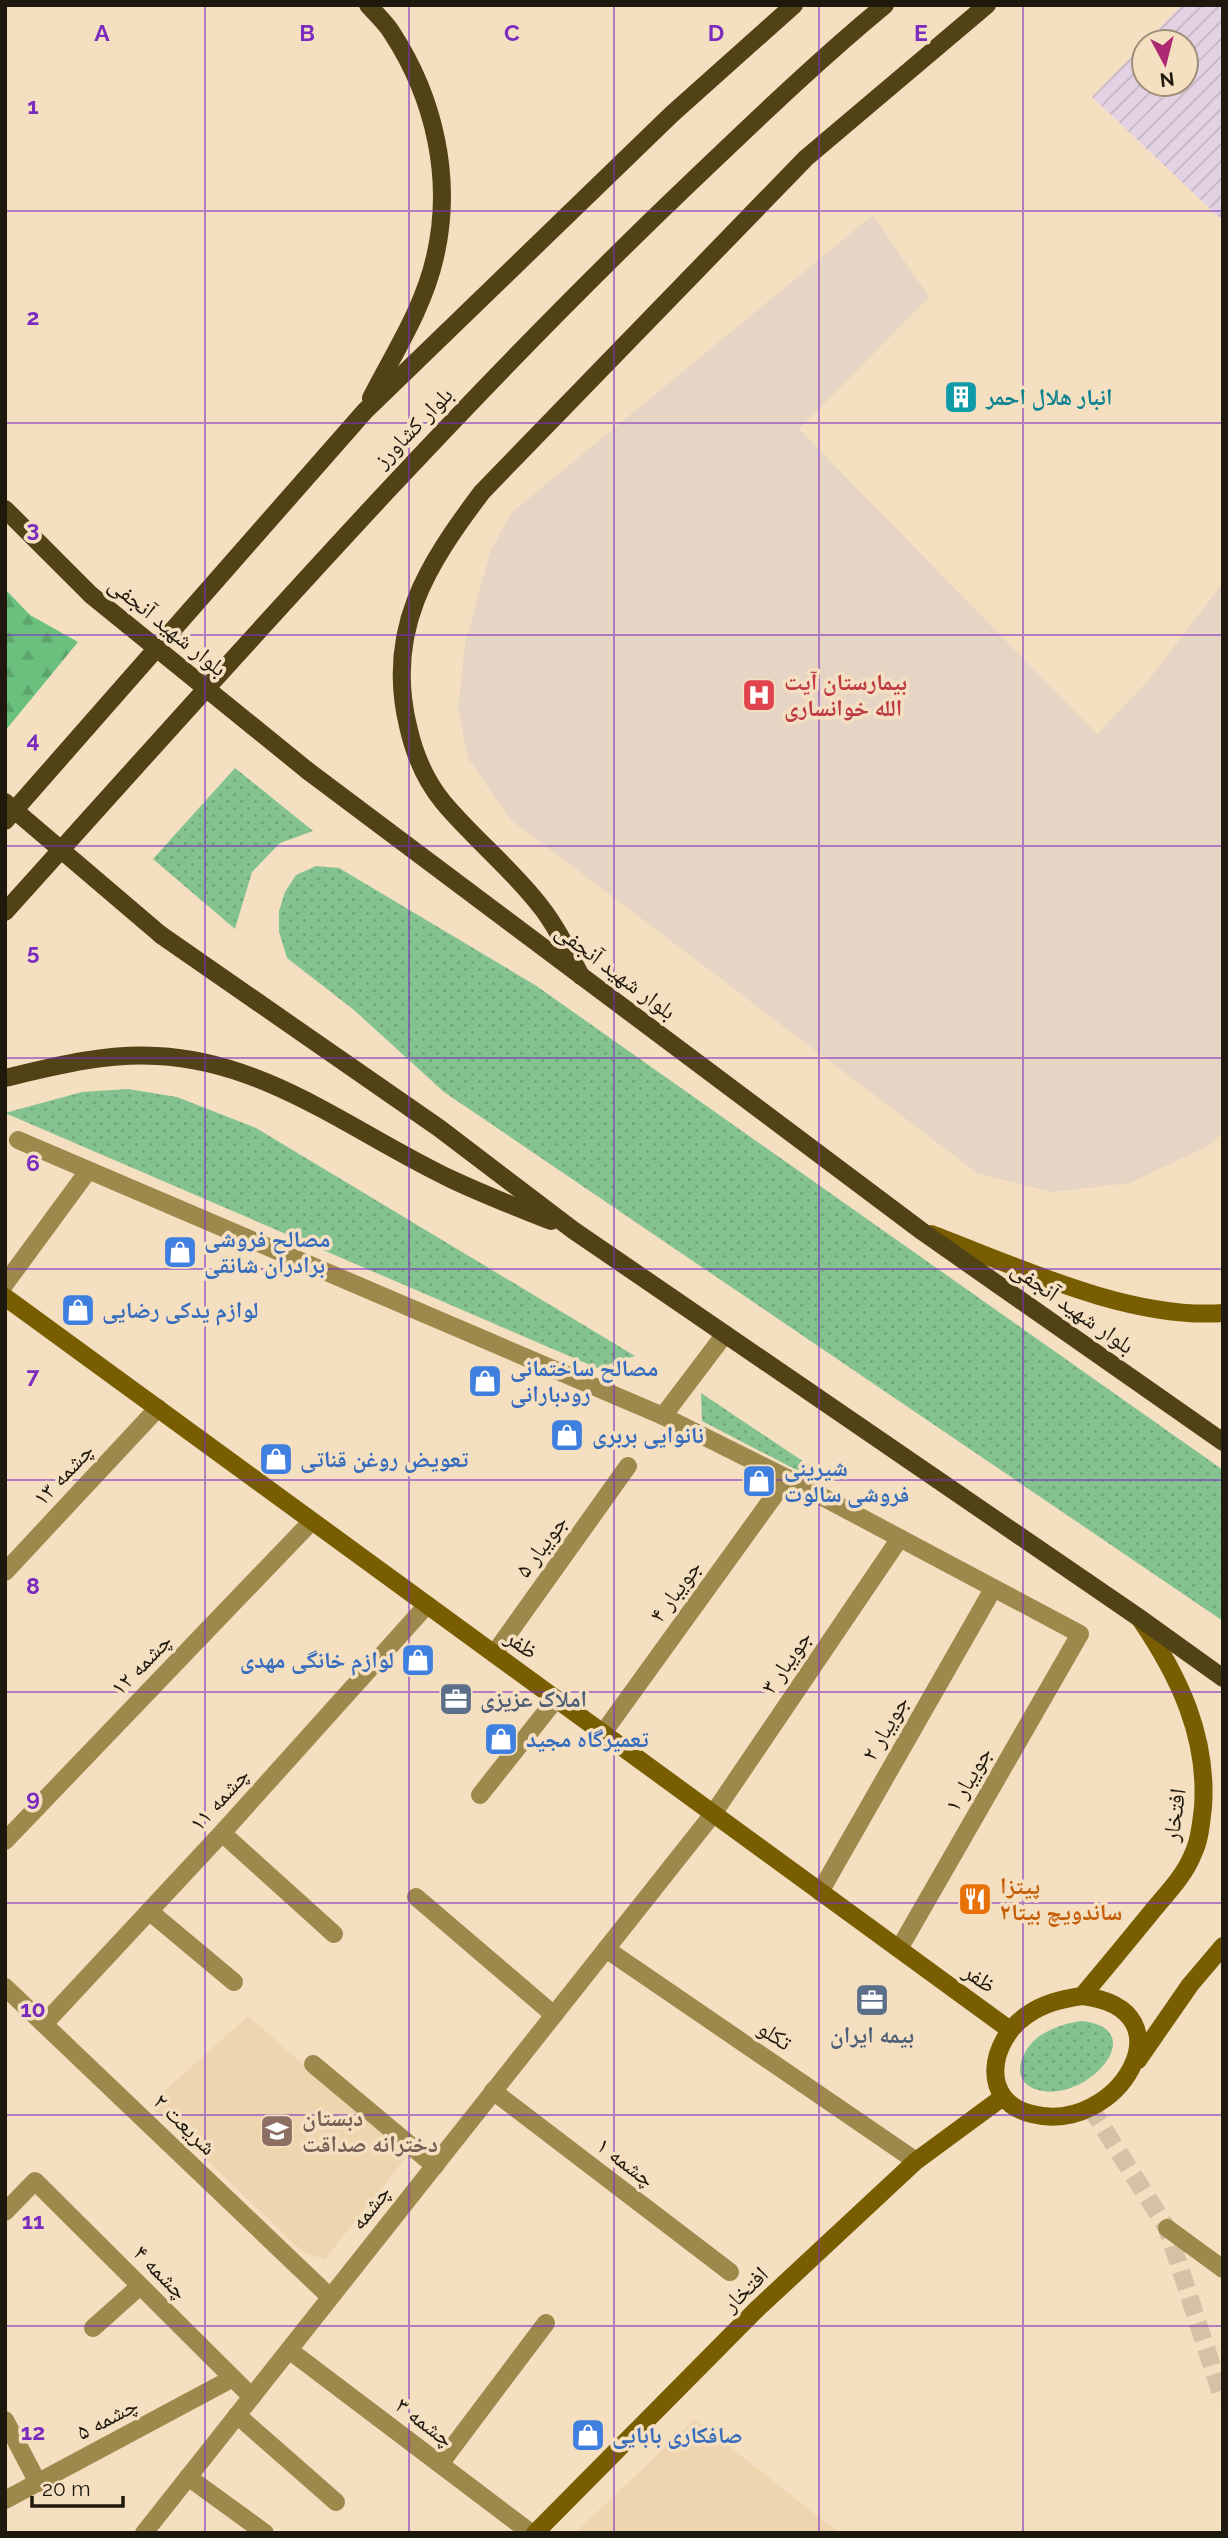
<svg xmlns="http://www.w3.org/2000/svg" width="1228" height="2538" font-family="Raleway,'Noto Naskh Arabic',sans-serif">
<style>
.built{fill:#eed5b0}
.industrial{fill:url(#industrial-furrows)}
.medical{fill:#e6d5c4}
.grass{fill:url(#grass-dots)}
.forest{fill:url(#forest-firs)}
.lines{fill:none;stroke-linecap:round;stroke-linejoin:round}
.street-tunnel{stroke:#d4c1a6;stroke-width:18;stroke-dasharray:18 9;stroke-linecap:butt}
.street{stroke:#9e894c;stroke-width:18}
.secondary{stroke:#785e00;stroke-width:18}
.primary{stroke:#524317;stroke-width:18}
.primary-bridge{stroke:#524317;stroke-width:18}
.grid{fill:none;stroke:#7b2cbf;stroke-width:2;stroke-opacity:0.55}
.labels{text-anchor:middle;stroke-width:7;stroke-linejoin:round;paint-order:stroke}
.culture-label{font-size:23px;font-weight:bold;fill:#0d838f;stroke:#f4dfc1;text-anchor:start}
.street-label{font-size:23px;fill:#1f180d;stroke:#f4dfc1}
.health-label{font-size:23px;font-weight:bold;fill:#be3a42;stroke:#f4dfc1;text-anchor:start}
.shop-label{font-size:23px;font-weight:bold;fill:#366cbe;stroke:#f4dfc1;text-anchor:start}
.service-label{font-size:23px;font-weight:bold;fill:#4e5e75;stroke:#f4dfc1;text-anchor:start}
.food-label{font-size:23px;font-weight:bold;fill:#c56008;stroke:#f4dfc1;text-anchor:start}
.education-label{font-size:23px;font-weight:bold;fill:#785e54;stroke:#f4dfc1;text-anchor:start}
.grid-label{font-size:23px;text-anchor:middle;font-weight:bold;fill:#7b2cbf;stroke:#f4dfc1;stroke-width:7;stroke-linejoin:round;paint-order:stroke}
</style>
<defs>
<pattern id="industrial-furrows" width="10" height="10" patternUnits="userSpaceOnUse" patternTransform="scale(1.75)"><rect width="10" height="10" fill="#e3d2e4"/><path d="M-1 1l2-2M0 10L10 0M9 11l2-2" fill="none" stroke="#c2b4c2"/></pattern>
<pattern id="grass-dots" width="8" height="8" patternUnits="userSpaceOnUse" patternTransform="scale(1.75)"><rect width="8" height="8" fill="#84c28f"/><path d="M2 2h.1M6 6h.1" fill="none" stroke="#72a67a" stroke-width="1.8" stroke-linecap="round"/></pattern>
<pattern id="forest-firs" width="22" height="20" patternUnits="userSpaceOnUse" patternTransform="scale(1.75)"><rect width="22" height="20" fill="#6bc07e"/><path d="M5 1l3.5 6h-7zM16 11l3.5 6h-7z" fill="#5ca46c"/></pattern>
</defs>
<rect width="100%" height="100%" fill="#f4dfc1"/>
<g class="built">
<path d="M 248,2016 L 407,2156 L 325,2259 L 304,2253 L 149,2105 Z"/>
<path d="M 695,2419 L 839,2533 L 575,2533 Z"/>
</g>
<path class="industrial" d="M 1182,5 L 1223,5 L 1223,221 L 1092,97 L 1144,44 L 1144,84 L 1186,84 L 1186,42 L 1146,42 Z"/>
<path class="medical" d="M 873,215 L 929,297 L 799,429 L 1097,734 L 1147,682 L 1223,583 L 1223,1132 L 1208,1146 L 1130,1183 L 1053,1192 L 977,1173 L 510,819 L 468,758 L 458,708 L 465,645 L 490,552 L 511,513 Z"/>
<g class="grass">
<path d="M 235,768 L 313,831 L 280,843 L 252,872 L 235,929 L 153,859 Z"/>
<path d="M 316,866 L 339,868 L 535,985 L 1223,1470 L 1223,1621 L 444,1092 L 354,1010 L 287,958 L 279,932 L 279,911 L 285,892 L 296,875 Z"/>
<path d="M 128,1089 L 177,1097 L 256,1128 L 635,1356 L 597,1368 L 5,1113 L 82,1092 Z"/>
<path d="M 701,1393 L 816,1470 L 810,1477 L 702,1421 Z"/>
<path d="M 1082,2021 C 1151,2029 1090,2099 1043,2091 C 1007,2085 1019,2050 1041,2035 C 1054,2027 1067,2023 1082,2021 Z"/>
</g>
<path class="forest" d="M 5,589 L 30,615 L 78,642 L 5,731 Z"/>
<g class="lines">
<path class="street-tunnel" d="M 1090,2107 L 1167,2228 L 1223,2400"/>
<g class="street">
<path d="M 18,1140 L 663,1416 L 787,1478 L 1080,1634 L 899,1949"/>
<path d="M 5,1284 L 88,1171"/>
<path d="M 663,1416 L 725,1334"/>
<path d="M 5,1572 L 158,1408"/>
<path d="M 494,1654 L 628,1466"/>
<path d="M 603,1733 L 787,1478"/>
<path d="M 480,1795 L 556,1699"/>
<path d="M 222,1833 L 334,1934"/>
<path d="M 5,1841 L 312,1521"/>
<path d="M 820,1892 L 993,1589"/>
<path d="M 416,1897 L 554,2015"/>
<path d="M 149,1911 L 234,1982"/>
<path d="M 606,1949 L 916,2161"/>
<path d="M 5,1987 L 330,2297"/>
<path d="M 44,2024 L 222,1833 L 427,1605"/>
<path d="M 313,2064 L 435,2166"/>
<path d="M 493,2091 L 730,2272"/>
<path d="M 5,2212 L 35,2181 L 252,2397"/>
<path d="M 1167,2228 L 1223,2269"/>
<path d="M 93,2328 L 140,2286"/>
<path d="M 289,2350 L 531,2533"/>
<path d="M 237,2415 L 336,2502"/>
<path d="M 5,2420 L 38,2483"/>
<path d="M 440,2464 L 546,2323"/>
<path d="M 188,2477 L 265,2533"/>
<path d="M 5,2500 L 233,2378"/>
<path d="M 144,2533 L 713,1814 L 900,1538"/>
</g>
<g class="secondary">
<path d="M 931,1234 C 1018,1267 1130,1320 1223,1313"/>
<path d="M 5,1297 L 1010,2030"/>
<path d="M 1082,1996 C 1105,1969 1127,1942 1150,1914 C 1165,1895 1184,1877 1193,1854 C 1200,1840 1201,1823 1203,1807 C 1208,1737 1179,1676 1140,1619"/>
<path d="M 1082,1996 C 1194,2009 1118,2136 1032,2114 C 978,2101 990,2040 1027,2015 C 1044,2003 1062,1999 1082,1996 Z"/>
<path d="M 1138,2060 L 1190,1985 L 1223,1946"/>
<path d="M 535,2533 L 756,2310 L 916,2161 L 1003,2097"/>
</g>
<g class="primary">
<path d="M 368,5 C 376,14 386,23 392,33 C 435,99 453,180 435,257 C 424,307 394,353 371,398"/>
<path d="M 5,509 L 91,595"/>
<path d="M 308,771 L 923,1232 L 1223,1442"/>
<path d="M 5,821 L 365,411 L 672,114 L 794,5"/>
<path d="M 5,912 C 228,665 447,415 688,185 C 752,124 816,62 885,5"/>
<path d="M 161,935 L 439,1128 L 573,1230 L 1138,1617 L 1223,1678"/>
<path d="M 581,976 C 569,953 557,927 541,907 C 512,869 474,839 443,802 C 425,780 414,753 408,726 C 385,630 427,565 482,492 L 806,158 L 987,5"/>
<path d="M 5,1078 C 55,1066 105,1053 157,1056 C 268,1061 357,1135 453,1180 C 485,1195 518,1208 551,1221"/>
</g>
<g class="primary-bridge">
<path d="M 91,595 L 308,771"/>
<path d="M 5,802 L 161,935"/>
</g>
</g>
<path class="grid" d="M 205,5 L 205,2533M 409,5 L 409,2533M 614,5 L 614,2533M 819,5 L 819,2533M 1023,5 L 1023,2533M 5,211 L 1223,211M 5,423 L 1223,423M 5,635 L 1223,635M 5,846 L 1223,846M 5,1058 L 1223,1058M 5,1269 L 1223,1269M 5,1480 L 1223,1480M 5,1692 L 1223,1692M 5,1903 L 1223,1903M 5,2115 L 1223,2115M 5,2326 L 1223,2326"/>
<defs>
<g id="building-square" transform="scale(1.75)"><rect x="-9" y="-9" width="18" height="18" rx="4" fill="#0f9aa8" stroke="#f4dfc1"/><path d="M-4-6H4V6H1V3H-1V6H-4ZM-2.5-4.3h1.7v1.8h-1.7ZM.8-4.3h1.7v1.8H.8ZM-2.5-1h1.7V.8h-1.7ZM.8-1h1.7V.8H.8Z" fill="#fff"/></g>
<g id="hospital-square" transform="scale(1.75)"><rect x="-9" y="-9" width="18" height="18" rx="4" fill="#e0444e" stroke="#f4dfc1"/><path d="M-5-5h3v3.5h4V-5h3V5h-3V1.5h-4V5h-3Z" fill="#fff"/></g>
<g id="shop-square" transform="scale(1.75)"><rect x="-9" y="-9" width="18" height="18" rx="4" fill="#3f7fe0" stroke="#f4dfc1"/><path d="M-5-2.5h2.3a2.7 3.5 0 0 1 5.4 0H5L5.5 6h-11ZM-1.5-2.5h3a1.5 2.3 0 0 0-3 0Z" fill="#fff"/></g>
<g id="office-square" transform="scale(1.75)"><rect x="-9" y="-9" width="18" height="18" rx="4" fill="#5c6f8a" stroke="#f4dfc1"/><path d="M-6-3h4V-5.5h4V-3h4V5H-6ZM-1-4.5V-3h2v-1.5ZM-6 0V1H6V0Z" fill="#fff"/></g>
<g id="restaurant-square" transform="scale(1.75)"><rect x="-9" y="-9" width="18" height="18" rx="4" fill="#e8710a" stroke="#f4dfc1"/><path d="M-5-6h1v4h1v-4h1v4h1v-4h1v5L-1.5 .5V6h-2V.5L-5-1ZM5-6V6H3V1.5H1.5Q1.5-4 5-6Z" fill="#fff"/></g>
<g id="school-square" transform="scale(1.75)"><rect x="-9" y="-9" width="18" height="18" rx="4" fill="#8d6e63" stroke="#f4dfc1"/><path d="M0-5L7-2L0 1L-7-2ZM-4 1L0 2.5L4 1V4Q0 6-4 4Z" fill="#fff"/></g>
</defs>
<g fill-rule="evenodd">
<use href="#building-square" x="961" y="397"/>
<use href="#hospital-square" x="759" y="695"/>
<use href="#shop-square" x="180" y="1252"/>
<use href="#shop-square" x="78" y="1310"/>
<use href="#shop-square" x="485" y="1381"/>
<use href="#shop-square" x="567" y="1435"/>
<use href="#shop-square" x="276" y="1459"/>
<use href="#shop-square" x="759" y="1481"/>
<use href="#shop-square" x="418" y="1660"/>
<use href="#office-square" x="456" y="1699"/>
<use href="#shop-square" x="501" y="1739"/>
<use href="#restaurant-square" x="975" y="1899"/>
<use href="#office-square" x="872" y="2000"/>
<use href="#school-square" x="277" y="2131"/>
<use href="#shop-square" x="588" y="2435"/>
</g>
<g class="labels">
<g class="culture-label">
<text x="986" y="405">انبار هلال احمر</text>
</g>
<g class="street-label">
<text transform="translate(413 427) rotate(-46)" y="8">بلوار کشاورز</text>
<text transform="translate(168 626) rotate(39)" y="8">بلوار شهید آنجفی</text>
<text transform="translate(616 971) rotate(37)" y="8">بلوار شهید آنجفی</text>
<text transform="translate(1073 1307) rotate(35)" y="8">بلوار شهید آنجفی</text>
<text transform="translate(63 1474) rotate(-47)" y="8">چشمه ۱۳</text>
<text transform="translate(541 1546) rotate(-54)" y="8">جویبار ۵</text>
<text transform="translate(675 1591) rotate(-54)" y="8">جویبار ۴</text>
<text transform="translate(522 1644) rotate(36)" y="8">ظفر</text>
<text transform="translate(786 1662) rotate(-56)" y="8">جویبار ۳</text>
<text transform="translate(141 1664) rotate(-46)" y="8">چشمه ۱۲</text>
<text transform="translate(885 1728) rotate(-60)" y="8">جویبار ۲</text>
<text transform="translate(968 1779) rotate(-60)" y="8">جویبار ۱</text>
<text transform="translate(219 1799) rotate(-48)" y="8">چشمه ۱۱</text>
<text transform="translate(1174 1815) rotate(-82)" y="8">افتخار</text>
<text transform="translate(980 1978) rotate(36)" y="8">ظفر</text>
<text transform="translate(775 2035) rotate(34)" y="8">تکلو</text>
<text transform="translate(185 2124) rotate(44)" y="8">شریعت ۲</text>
<text transform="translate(626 2162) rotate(37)" y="8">چشمه ۱</text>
<text transform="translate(370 2207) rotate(-52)" y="8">چشمه</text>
<text transform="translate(161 2272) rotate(45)" y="8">چشمه ۴</text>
<text transform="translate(745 2289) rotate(-44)" y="8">افتخار</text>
<text transform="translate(107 2418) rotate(-28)" y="8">چشمه ۵</text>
<text transform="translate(425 2422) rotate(37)" y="8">چشمه ۳</text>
</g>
<g class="health-label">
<text x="784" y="690">بیمارستان آیت<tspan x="784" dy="26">الله خوانساری</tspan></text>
</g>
<g class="shop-label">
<text x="204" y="1247">مصالح فروشی<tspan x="204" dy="26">برادران شانقی</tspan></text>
<text x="102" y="1318">لوازم یدکی رضایی</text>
<text x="510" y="1376">مصالح ساختمانی<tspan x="510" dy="26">رودبارانی</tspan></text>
<text x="592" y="1443">نانوایی بربری</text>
<text x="300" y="1467">تعویض روغن قناتی</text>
<text x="784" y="1476">شیرینی<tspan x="784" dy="26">فروشی سالوت</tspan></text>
<text x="394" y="1668" text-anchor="end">لوازم خانگی مهدی</text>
<text x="526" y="1747">تعمیرگاه مجید</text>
<text x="612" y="2443">صافکاری بابایی</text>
</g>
<g class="service-label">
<text x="480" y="1707">املاک عزیزی</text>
<text x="872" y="2043" text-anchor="middle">بیمه ایران</text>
</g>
<g class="food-label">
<text x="1000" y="1894">پیتزا<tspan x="1000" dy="26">ساندویچ بیتا۲</tspan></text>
</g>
<g class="education-label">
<text x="302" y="2126">دبستان<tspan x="302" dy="26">دخترانه صداقت</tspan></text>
</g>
</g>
<g class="grid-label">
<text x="102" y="41">A</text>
<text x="307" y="41">B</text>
<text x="512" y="41">C</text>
<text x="716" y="41">D</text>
<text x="921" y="41">E</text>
<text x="33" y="114">1</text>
<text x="33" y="325">2</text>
<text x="33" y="537">3</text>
<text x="33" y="748">4</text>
<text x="33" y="960">5</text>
<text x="33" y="1171">6</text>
<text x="33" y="1383">7</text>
<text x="33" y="1594">8</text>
<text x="33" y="1806">9</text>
<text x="33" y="2017">10</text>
<text x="33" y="2229">11</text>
<text x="33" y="2440">12</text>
</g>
<rect width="1228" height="2538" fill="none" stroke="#1f180d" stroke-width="14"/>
<g transform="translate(1165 63) rotate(173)"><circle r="33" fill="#f4dfc1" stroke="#9f8f79" stroke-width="2"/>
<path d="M0-5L12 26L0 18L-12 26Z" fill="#ac2871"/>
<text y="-10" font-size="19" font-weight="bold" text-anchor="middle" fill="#1f180d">N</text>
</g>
<path d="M32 2496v10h91v-10" fill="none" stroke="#1f180d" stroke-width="3.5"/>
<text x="42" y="2496" font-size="21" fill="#1f180d" stroke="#f4dfc1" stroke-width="5" paint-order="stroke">20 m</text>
</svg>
